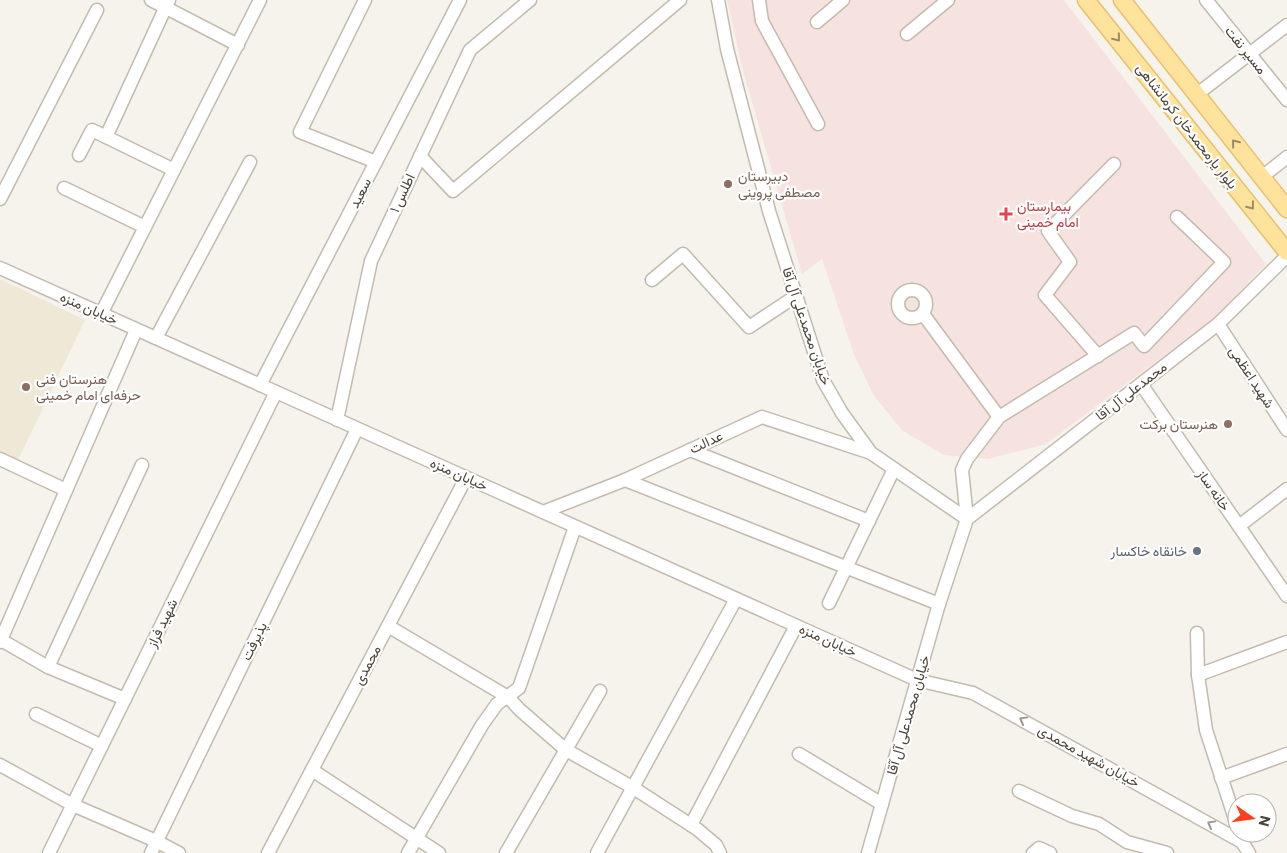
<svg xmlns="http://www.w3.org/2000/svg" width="1287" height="853" font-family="Commissioner,Vazirmatn,sans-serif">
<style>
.education{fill:#efe8d6}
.medical{fill:#f6e3e0}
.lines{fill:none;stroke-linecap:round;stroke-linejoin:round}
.minor-casing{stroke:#c2bbae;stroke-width:15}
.major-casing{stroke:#e6c16a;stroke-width:19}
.minor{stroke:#fff;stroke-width:12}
.major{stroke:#ffe39c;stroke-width:16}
.oneway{stroke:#9c8c66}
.oneway2{stroke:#9c9892}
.education-dot{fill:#8d6e63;stroke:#fff;stroke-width:2}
.health-dot{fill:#e0444e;stroke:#fff;stroke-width:2}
.worship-dot{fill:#6b7280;stroke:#fff;stroke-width:2}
.labels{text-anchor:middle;stroke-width:4.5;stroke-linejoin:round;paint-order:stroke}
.street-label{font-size:14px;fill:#4b4439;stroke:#fff}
.education-label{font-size:14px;fill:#785e54;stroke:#fff;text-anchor:start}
.health-label{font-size:14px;fill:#be3a42;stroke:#fff;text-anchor:start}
.worship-label{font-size:14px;fill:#5b616d;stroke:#fff;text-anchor:end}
</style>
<rect width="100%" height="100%" fill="#f6f3ec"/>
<path class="education" d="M 0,279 L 85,320 L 17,462 L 0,453 Z"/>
<path class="medical" d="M 727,0 L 1064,0 L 1266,264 L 1213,319 L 1046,444 L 988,459 L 944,455 L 903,431 L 874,396 L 853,352 L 822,259 L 802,274 L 743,71 Z"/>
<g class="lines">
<g class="minor-casing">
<g id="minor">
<path d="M 151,0 L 238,45"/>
<path d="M 365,0 L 300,132 L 376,162"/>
<path d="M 718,0 L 727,49 L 769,211 L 823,380 L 842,413 L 871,453 L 967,519 L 939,604 L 868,853"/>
<path d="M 759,0 L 762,21 L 818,124"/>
<path d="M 1206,0 L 1287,100"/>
<path d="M 817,22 L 843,0"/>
<path d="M 907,34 L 948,0"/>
<path d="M 1196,95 L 1287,25"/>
<path d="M 106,137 L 169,0"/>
<path d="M 79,155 L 92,130 L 174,170"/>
<path d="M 420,156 L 453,191 L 680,0"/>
<path d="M 1262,177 L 1287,157"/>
<path d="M 64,188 L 145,227"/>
<path d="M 0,199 L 97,10"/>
<path d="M 0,268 L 917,680 L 973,693 L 1242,842 L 1249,853"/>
<path d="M 652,280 L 683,254 L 749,327 L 796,296"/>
<circle cx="912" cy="304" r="14"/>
<path d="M 101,314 L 260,0"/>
<path d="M 923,314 L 999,417"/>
<path d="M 1218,324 L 1287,430"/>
<path d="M 156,338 L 250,162"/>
<path d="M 1098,356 L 1045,295 L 1070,262 L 1048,231 L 1114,164"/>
<path d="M 1141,384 L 1287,596"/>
<path d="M 260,385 L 460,0"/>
<path d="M 337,420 L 371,261 L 470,50 L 530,0"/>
<path d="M 690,450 L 869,521"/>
<path d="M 0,459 L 66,490"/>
<path d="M 625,480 L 939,604"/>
<path d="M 543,512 L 625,480 L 762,417 L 871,453"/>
<path d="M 967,519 L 962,470 L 967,459 L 999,417 L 1134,333 L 1144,346 L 1224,262 L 1177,217"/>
<path d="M 967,519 L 1218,324 L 1287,256"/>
<path d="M 1239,526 L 1287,489"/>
<path d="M 829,603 L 894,469"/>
<path d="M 388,626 L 508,697 L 520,710 L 566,750 L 632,787 L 697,829 L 716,845 L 720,853"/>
<path d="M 1197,633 L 1198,675 L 1206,730 L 1237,825"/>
<path d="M 1,640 L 48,667 L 125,699"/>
<path d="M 0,642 L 136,330"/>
<path d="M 48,667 L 142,465"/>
<path d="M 1198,675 L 1287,642"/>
<path d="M 36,714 L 102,746"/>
<path d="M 799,754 L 882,804"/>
<path d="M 0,765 L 73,805 L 156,841 L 179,853"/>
<path d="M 312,770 L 439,853"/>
<path d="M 1221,778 L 1287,754"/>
<path d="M 1019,791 L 1072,816 L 1099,824 L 1127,842 L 1167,853"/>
<path d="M 691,825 L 796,626"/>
<path d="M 49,853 L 276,392"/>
<path d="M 151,853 L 357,429"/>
<path d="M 268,853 L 466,478"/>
<path d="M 408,853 L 482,725 L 497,704 L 519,688 L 575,527"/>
<path d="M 506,853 L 600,691"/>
<path d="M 597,853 L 736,599"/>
<path d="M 1033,853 L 1039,848 L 1050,853"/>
</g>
</g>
<g class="major-casing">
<g id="major">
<path d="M 1086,0 L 1287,252"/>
<path d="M 1122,0 L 1287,209"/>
</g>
</g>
<use href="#minor" class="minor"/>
<use href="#major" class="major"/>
</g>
<defs><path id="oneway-chevron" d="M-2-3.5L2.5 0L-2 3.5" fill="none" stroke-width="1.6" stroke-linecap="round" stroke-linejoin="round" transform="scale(1.25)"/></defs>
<g class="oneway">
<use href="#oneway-chevron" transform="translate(1117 38) rotate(51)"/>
<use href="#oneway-chevron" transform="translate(1235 143) rotate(-129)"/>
<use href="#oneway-chevron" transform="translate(1251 206) rotate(52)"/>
</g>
<g class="oneway2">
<use href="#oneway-chevron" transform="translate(1023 720) rotate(-151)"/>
<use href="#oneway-chevron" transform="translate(1211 824) rotate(-151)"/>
</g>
<g class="education-dot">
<circle cx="728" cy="184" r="5"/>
<circle cx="26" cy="387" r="5"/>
<circle cx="1228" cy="424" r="5"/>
</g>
<path class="health-dot" d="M1003.5 206.5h5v5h5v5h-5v5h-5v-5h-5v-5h5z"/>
<circle class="worship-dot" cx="1197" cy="551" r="5"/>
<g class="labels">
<g class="street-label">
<text transform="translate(1246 50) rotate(51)" y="5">مسیر نفت</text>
<text transform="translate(1187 126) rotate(52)" y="5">بلوار یارمحمدخان کرمانشاهی</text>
<text transform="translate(360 193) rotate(-63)" y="5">سعید</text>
<text transform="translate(402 193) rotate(-65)" y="5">اطلس ۱</text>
<text transform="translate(89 308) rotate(24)" y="5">خیابان منزه</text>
<text transform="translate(807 326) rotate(71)" y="5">خیابان محمدعلی آل آقا</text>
<text transform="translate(1252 377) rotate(57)" y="5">شهید اعظمی</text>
<text transform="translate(1131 391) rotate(-38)" y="5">محمدعلی آل آقا</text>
<text transform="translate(706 442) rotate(-25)" y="5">عدالت</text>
<text transform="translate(459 474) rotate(24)" y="5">خیابان منزه</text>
<text transform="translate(1214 490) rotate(55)" y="5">خانه ساز</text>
<text transform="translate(162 623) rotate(-64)" y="5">شهید فراز</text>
<text transform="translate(828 640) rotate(24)" y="5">خیابان منزه</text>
<text transform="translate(254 641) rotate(-64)" y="5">پذیرفت</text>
<text transform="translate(367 665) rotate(-62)" y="5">محمدی</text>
<text transform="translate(908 715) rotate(-74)" y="5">خیابان محمدعلی آل آقا</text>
<text transform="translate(1089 756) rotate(29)" y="5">خیابان شهید محمدی</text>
</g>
<g class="education-label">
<text x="738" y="181">دبیرستان<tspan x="738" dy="16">مصطفی پروینی</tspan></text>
<text x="36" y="384">هنرستان فنی<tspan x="36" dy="16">حرفه‌ای امام خمینی</tspan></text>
<text x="1218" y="429" text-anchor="end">هنرستان برکت</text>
</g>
<g class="health-label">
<text x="1017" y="211">بیمارستان<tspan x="1017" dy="16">امام خمینی</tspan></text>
</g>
<g class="worship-label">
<text x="1187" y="556">خانقاه خاکسار</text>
</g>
</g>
<g transform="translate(1252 818) rotate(104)"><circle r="24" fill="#ffffff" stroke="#b7b4b0"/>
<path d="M0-4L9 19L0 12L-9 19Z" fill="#fc3f1d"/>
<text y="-8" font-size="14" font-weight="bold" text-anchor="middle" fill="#4b4439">N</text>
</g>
</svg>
